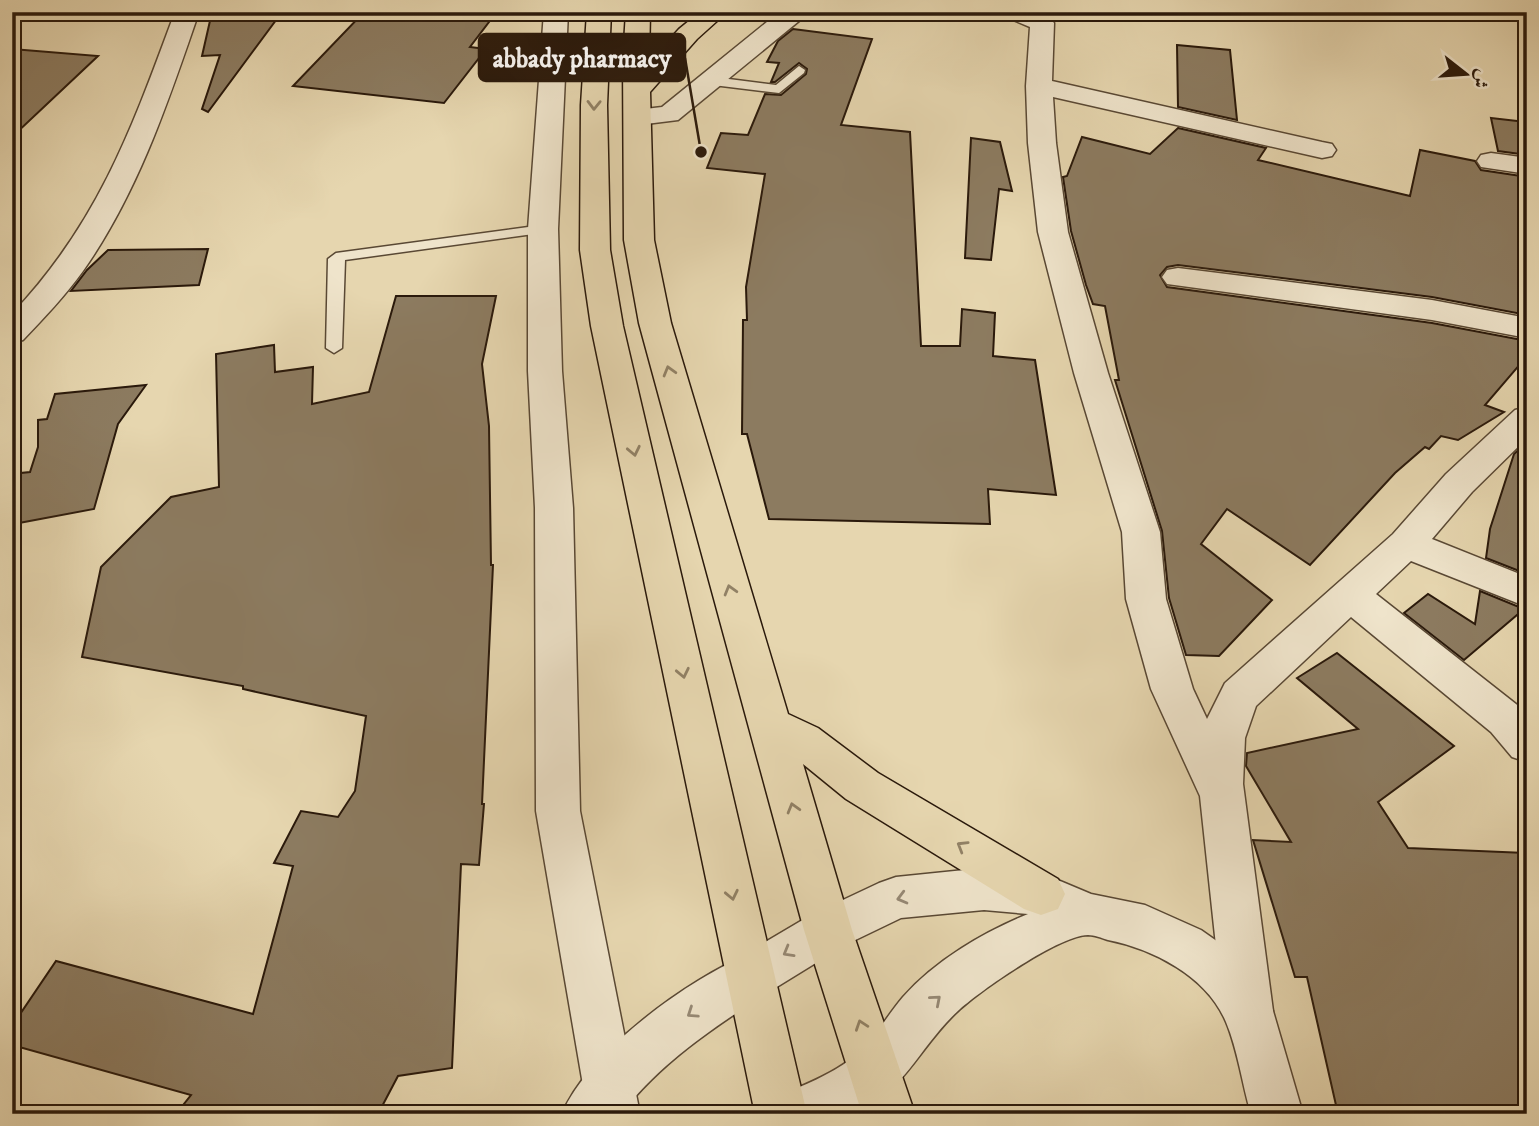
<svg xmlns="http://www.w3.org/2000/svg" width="1539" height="1126" font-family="'IM FELL DW Pica',Amiri,serif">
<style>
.building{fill:#8c7b60;stroke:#2a190b;stroke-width:2}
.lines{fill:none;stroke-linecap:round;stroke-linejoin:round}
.service-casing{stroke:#594834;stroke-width:3}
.minor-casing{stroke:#594834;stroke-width:3}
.tertiary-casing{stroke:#594834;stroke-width:3}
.trunk-casing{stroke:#2a190b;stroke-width:3}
.service{fill:#efe4cb;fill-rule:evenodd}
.minor{fill:#efe4cb;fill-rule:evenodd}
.tertiary{fill:#efe4cb;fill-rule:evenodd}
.trunk{fill:#e6d6af;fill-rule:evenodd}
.oneway{stroke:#918165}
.oneway2{stroke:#968975}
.leader{fill:none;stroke:#2a190b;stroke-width:2.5}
.callout-dot{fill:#2a190b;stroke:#efe4cb;stroke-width:2.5}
.callout{fill:#2a190b;stroke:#2a190b;stroke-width:2.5}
.callout-label{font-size:26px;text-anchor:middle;font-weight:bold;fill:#fff}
</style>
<rect width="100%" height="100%" fill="#e6d6af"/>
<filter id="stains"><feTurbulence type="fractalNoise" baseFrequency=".00286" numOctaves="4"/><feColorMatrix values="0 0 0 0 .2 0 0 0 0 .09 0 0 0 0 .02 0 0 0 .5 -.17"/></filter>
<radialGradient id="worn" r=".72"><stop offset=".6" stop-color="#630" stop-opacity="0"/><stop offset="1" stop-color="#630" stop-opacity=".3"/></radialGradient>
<g class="building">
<path d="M 212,12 L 282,12 L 208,112 L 202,109 L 220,55 L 202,56 Z"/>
<path d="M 364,12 L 436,12 L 492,18 L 470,47 L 486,49 L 444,103 L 293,86 Z"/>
<path d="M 793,29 L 872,39 L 841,125 L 910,132 L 921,346 L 960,346 L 962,309 L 995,313 L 993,356 L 1035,360 L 1056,495 L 988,489 L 990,524 L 769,519 L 747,434 L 742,434 L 743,320 L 747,320 L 746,287 L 765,174 L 707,168 L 721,133 L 748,135 L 765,94 L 781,95 L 806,74 L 807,69 L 799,63 L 775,82 L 771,82 L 779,63 L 767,62 L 778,41 Z"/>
<path d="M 1177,45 L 1230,50 L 1237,120 L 1178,107 Z"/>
<path d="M 12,49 L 98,56 L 12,137 Z"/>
<path d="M 1491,118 L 1527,122 L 1527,155 L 1498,151 Z"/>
<path d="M 1178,128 L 1266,148 L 1258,160 L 1410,196 L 1420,150 L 1475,161 L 1481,170 L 1527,177 L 1527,315 L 1432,297 L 1178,265 L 1167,267 L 1160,275 L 1167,287 L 1432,323 L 1527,341 L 1527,356 L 1485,405 L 1504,412 L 1458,440 L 1441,436 L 1429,449 L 1425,447 L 1395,473 L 1310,565 L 1227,509 L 1201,544 L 1272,600 L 1219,656 L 1186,655 L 1169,598 L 1162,531 L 1115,380 L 1119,380 L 1105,306 L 1093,304 L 1086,285 L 1071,231 L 1063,177 L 1067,176 L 1082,137 L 1150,154 Z"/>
<path d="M 971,138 L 1000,142 L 1012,191 L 999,189 L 991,260 L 965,258 Z"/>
<path d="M 208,249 L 199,285 L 71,291 L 87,270 L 108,250 Z"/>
<path d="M 396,296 L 496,296 L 482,364 L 489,426 L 491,565 L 493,565 L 482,804 L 484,804 L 479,865 L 461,864 L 452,1068 L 398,1076 L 378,1114 L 176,1114 L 191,1095 L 12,1045 L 12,1026 L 56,961 L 253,1014 L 293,866 L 274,863 L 301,811 L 338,817 L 355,791 L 366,716 L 243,689 L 243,686 L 82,657 L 101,567 L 171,497 L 219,487 L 216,354 L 274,345 L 275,372 L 313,367 L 312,404 L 369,392 Z"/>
<path d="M 146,385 L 118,424 L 94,509 L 19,523 L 21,473 L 30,472 L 38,447 L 38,420 L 47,419 L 55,394 Z"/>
<path d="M 1527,442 L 1527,574 L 1486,558 L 1490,529 L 1514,454 Z"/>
<path d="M 1480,591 L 1524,609 L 1464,660 L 1404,613 L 1428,594 L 1475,624 Z"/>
<path d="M 1337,653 L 1454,746 L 1378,802 L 1408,848 L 1527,853 L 1527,1114 L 1338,1114 L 1307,977 L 1295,977 L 1253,840 L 1291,842 L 1246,766 L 1247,753 L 1358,729 L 1297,678 Z"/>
</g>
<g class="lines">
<g class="service-casing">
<g id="service">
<path d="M 799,66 L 805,70 L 804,73 L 779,93 L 713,85 L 707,81 L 713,77 L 776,85 Z"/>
<path d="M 543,225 L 548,226 L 550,229 L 548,232 L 345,260 L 342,348 L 334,353 L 326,348 L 328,259 L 336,253 Z"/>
</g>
</g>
<g class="minor-casing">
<g id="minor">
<path d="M 175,12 L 199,12 C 168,102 138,193 83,271 C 65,296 44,318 23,340 L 12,343 L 12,314 C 99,222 132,128 175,12 Z"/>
<path d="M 810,12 L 678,120 L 638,125 L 628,123 L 625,117 L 628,111 L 662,107 L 778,13 Z"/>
<path d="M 1003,12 C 1019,12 1044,8 1054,23 L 1052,81 L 1322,142 L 1332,144 L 1336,150 L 1332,156 L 1322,158 L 1053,97 L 1056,143 L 1068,232 L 1108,373 L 1160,532 L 1166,599 L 1193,689 L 1207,719 L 1225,683 L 1393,534 L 1446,474 L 1515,410 L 1527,407 L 1527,438 L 1472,492 L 1432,539 L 1527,577 L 1527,607 L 1411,561 L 1376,594 L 1521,708 L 1527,715 L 1527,762 L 1512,757 L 1491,732 L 1351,617 L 1256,706 L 1245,738 L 1243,784 L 1273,1011 L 1266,1028 L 1248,1035 L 1230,1028 L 1223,1011 L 1200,796 L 1151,689 L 1126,599 L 1122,532 L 1074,373 L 1038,232 L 1028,143 L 1026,86 L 1030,27 L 1006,17 Z"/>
<path d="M 1491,153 L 1527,158 L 1527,174 L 1481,167 L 1477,161 L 1481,155 Z"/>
<path d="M 1178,268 L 1432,300 L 1527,318 L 1527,338 L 1432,320 L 1167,284 L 1162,277 L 1167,270 Z"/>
<path d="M 750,954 L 767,961 L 775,977 L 767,993 C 714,1027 660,1063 621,1114 L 562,1114 C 587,1053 689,978 750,954 Z"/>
</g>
</g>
<g class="tertiary-casing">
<g id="tertiary">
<path d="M 544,12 L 568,12 L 558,229 L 562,371 L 573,508 L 580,811 L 640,1114 L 588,1114 L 536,811 L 535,508 L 528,371 L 528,229 Z"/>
<path d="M 984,868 L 1041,873 L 1091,894 L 1145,905 L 1201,930 L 1238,956 L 1266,994 L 1273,1011 L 1303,1114 L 1251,1114 C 1242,1084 1238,1050 1226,1022 C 1207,976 1153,949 1108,940 C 1102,938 1094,935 1088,935 C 1058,936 983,989 960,1009 C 920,1045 908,1087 857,1114 L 772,1114 L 779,1096 C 804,1085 830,1075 851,1059 C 873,1042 886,1017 903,997 C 936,960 984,932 1028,914 L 984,910 L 901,918 L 845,945 L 767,993 L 750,1000 L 733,993 L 725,977 L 733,961 L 811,915 L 879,883 L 896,877 Z"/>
</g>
</g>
<g class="trunk-casing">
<g id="trunk">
<path d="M 587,12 L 611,12 L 607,105 L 610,250 L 623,326 L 807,1114 L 755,1114 L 591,326 L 580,250 L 581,105 Z"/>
<path d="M 626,12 L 650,12 L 649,62 L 679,29 L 700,12 L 727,12 L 697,39 L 650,92 L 654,240 L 671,323 L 788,714 L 818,728 L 878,773 L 1058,879 L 1065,894 L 1058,909 L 1041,915 L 1024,909 L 846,799 L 803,764 L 852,930 L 915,1114 L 862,1114 L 804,930 L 639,323 L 624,240 L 623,59 Z"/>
</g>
</g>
<use href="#service" class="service"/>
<use href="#minor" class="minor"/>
<use href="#tertiary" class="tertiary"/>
<use href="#trunk" class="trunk"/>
</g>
<defs><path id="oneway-chevron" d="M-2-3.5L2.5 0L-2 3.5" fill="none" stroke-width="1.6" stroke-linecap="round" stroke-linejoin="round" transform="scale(1.75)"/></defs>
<g class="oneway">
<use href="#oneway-chevron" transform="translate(594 105) rotate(91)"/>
<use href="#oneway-chevron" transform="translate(669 371) rotate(-106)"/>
<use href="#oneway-chevron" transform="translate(634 451) rotate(78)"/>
<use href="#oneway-chevron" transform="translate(730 590) rotate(-106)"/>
<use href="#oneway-chevron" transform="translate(683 673) rotate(78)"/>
<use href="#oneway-chevron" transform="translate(793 808) rotate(-106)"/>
<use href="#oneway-chevron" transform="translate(962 846) rotate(-149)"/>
<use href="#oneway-chevron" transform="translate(732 895) rotate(78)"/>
<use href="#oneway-chevron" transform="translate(861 1025) rotate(-109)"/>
</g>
<g class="oneway2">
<use href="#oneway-chevron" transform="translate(902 898) rotate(165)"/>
<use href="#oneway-chevron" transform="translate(788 952) rotate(150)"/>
<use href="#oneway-chevron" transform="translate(936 1000) rotate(-41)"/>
<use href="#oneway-chevron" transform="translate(692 1013) rotate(146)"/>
</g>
<path class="leader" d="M701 152L685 58"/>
<circle class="callout-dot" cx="701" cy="152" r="7"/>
<rect class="callout" x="479" y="34" width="206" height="47" rx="7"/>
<g class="callout-label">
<text x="582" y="67">abbady pharmacy</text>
</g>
<rect width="1539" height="1126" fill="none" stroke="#e6d6af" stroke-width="42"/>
<rect x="14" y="14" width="1511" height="1098" fill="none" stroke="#2a190b" stroke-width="3.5"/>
<rect x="21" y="21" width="1497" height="1084" fill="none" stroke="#2a190b" stroke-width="2"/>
<g transform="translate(1466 74) rotate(107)" stroke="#efe4cb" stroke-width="5" paint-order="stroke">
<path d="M0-5L12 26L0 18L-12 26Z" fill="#2a190b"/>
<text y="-10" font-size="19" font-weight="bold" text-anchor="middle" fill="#2a190b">ش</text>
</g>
<rect width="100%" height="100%" filter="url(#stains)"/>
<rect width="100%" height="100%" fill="url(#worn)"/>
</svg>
